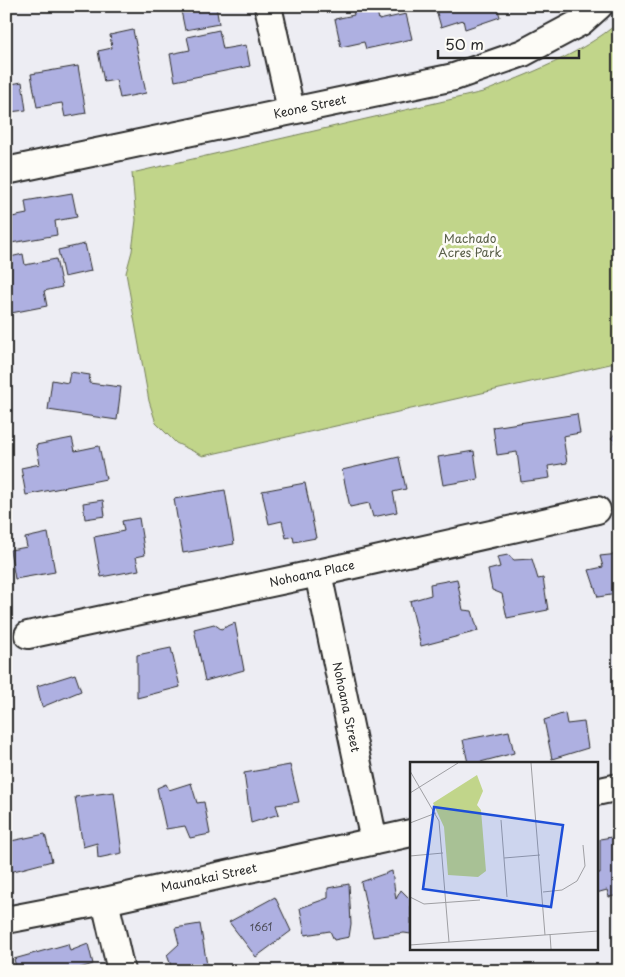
<svg xmlns="http://www.w3.org/2000/svg" width="625" height="977" font-family="'Playpen Sans',sans-serif">
<style>
.green{fill:#c1d58a;stroke:#76805a}
.building{fill:#aeb0e1;stroke:#2b2b2b}
.lines{fill:none;stroke-linecap:round;stroke-linejoin:round}
.minor-casing{stroke:#2b2b2b;stroke-width:30}
.minor{stroke:#fdfcf7;stroke-width:26}
.labels{text-anchor:middle;stroke-width:5;stroke-linejoin:round;paint-order:stroke}
.number-label{font-size:10px;fill:#4c4c58}
.street-label{font-size:12px;fill:#2b2b2b;stroke:#fdfcf7}
.park-label{font-size:12px;fill:#585e48;stroke:#fdfcf7}
.inset-road{fill:none;stroke:#9f9fa3;stroke-width:1}
.view{fill:#1d4ed8;fill-opacity:0.15;stroke:#1d4ed8;stroke-width:2.5}
.inset-edge{fill:none;stroke:#2b2b2b;stroke-width:2.5}
</style>
<rect width="100%" height="100%" fill="#ededf3"/>
<filter id="ink" filterUnits="userSpaceOnUse"><feTurbulence type="fractalNoise" baseFrequency=".02" numOctaves="2"/><feDisplacementMap in="SourceGraphic" scale="10" xChannelSelector="R" yChannelSelector="G"/><feConvolveMatrix kernelMatrix="1 2 1 2 8 2 1 2 1" color-interpolation-filters="sRGB"/></filter>
<g filter="url(#ink)">
<path class="green" d="M 619,22 L 619,362 L 203,456 L 176,443 L 156,423 L 149,401 L 126,273 L 132,251 L 136,220 L 132,173 L 483,92 C 529,74 580,55 619,22 Z"/>
<g class="building">
<path d="M 180,6 L 216,6 L 219,24 L 185,30 Z"/>
<path d="M 352,6 L 376,6 L 379,20 L 406,14 L 412,39 L 366,49 L 364,42 L 341,47 L 335,19 L 354,15 Z"/>
<path d="M 435,6 L 497,6 L 500,17 L 465,29 L 463,20 L 441,27 Z"/>
<path d="M 133,30 L 146,93 L 120,98 L 116,80 L 104,82 L 98,51 L 112,48 L 110,35 Z"/>
<path d="M 219,30 L 223,49 L 246,45 L 250,66 L 175,81 L 170,54 L 190,50 L 187,37 Z"/>
<path d="M 78,66 L 86,113 L 65,117 L 62,103 L 37,107 L 31,74 Z"/>
<path d="M 22,82 L 26,110 L 10,112 L 12,125 L 6,126 L 6,85 Z"/>
<path d="M 72,193 L 77,217 L 55,221 L 57,235 L 11,243 L 7,218 L 27,214 L 25,201 Z"/>
<path d="M 85,244 L 91,271 L 64,277 L 58,250 Z"/>
<path d="M 23,254 L 25,265 L 56,259 L 62,287 L 44,291 L 47,306 L 6,314 L 6,258 Z"/>
<path d="M 70,372 L 90,375 L 89,383 L 121,387 L 117,420 L 48,410 L 52,380 L 68,383 Z"/>
<path d="M 577,414 L 580,433 L 563,436 L 567,463 L 548,466 L 550,478 L 521,482 L 517,452 L 497,455 L 493,427 Z"/>
<path d="M 619,429 L 619,446 L 611,438 Z"/>
<path d="M 72,438 L 75,451 L 99,446 L 106,479 L 26,495 L 21,468 L 40,464 L 36,445 Z"/>
<path d="M 474,451 L 478,479 L 443,485 L 438,457 Z"/>
<path d="M 399,457 L 406,489 L 393,492 L 397,512 L 373,517 L 369,503 L 350,507 L 342,470 Z"/>
<path d="M 305,483 L 316,538 L 294,542 L 293,536 L 286,538 L 282,521 L 269,524 L 262,491 Z"/>
<path d="M 225,490 L 234,544 L 183,553 L 174,499 Z"/>
<path d="M 103,500 L 105,516 L 85,519 L 83,503 Z"/>
<path d="M 139,518 L 145,555 L 136,557 L 139,570 L 101,577 L 94,537 L 124,531 L 122,521 Z"/>
<path d="M 48,533 L 55,572 L 15,579 L 10,550 L 27,547 L 25,538 Z"/>
<path d="M 619,554 L 619,583 L 616,584 L 617,594 L 598,597 L 589,570 L 603,567 L 600,556 Z"/>
<path d="M 508,555 L 514,560 L 532,559 L 538,579 L 543,578 L 548,610 L 507,618 L 502,594 L 492,590 L 488,570 L 500,567 L 497,557 Z"/>
<path d="M 457,579 L 463,610 L 472,611 L 478,631 L 421,646 L 410,601 L 431,595 L 430,584 Z"/>
<path d="M 235,623 L 244,670 L 205,681 L 194,629 L 214,624 L 221,629 Z"/>
<path d="M 171,648 L 180,687 L 137,698 L 137,655 Z"/>
<path d="M 75,674 L 81,691 L 42,707 L 37,686 Z"/>
<path d="M 565,713 L 567,724 L 584,722 L 588,748 L 552,759 L 544,720 Z"/>
<path d="M 509,731 L 514,753 L 477,763 L 468,763 L 463,740 Z"/>
<path d="M 290,765 L 299,802 L 276,805 L 279,814 L 251,823 L 244,773 Z"/>
<path d="M 191,783 L 197,803 L 204,802 L 210,834 L 190,838 L 185,826 L 166,829 L 157,788 L 166,784 L 169,790 Z"/>
<path d="M 114,792 L 122,853 L 98,858 L 97,843 L 83,847 L 75,797 Z"/>
<path d="M 45,834 L 52,861 L 6,873 L 6,842 Z"/>
<path d="M 617,836 L 619,895 L 609,897 L 607,890 L 596,893 L 596,873 L 600,873 L 600,839 Z"/>
<path d="M 392,871 L 396,899 L 401,890 L 411,900 L 411,934 L 404,933 L 373,937 L 361,882 Z"/>
<path d="M 349,884 L 351,924 L 349,937 L 334,940 L 330,931 L 305,935 L 300,908 L 328,898 L 328,888 Z"/>
<path d="M 275,897 L 291,931 L 256,957 L 229,922 Z"/>
<path d="M 200,924 L 208,971 L 173,971 L 167,955 L 179,944 L 175,928 Z"/>
<path d="M 68,944 L 70,951 L 88,944 L 93,964 L 80,968 L 81,971 L 17,971 L 14,959 Z"/>
</g>
<g class="lines">
<g class="minor-casing">
<g id="minor">
<path d="M 268,6 L 291,110"/>
<path d="M 6,171 L 454,77 L 523,53 L 581,22 L 599,6"/>
<path d="M 318,573 L 374,841"/>
<path d="M 28,635 L 318,573 L 597,510"/>
<path d="M 596,792 L 619,787"/>
<path d="M 105,901 L 121,971"/>
<path d="M 6,920 L 105,901 L 411,833"/>
</g>
</g>
<use href="#minor" class="minor"/>
</g>
</g>
<g class="labels">
<g class="number-label">
<text x="261" y="931">1661</text>
</g>
<g class="street-label">
<text transform="translate(310 107) rotate(-12)" y="4">Keone Street</text>
<text transform="translate(312 574) rotate(-12)" y="4">Nohoana Place</text>
<text transform="translate(346 707) rotate(78)" y="4">Nohoana Street</text>
<text transform="translate(209 878) rotate(-12)" y="4">Maunakai Street</text>
</g>
<g class="park-label">
<text x="470" y="243">Machado<tspan x="470" dy="14">Acres Park</tspan></text>
</g>
</g>
<g transform="translate(410 762)">
<rect width="188" height="188" fill="#ededf3"/>
<path d="M 67,13 L 73,29 L 67,43 L 71,48 L 76,109 L 68,115 L 38,113 L 34,65 L 23,41 Z" fill="#c1d58a"/>
<path class="inset-road" d="M 121,1 L 135,173M 0,9 L 29,59 L 39,180M 0,31 L 48,1M 91,58 L 97,135M 0,61 L 26,51M 0,94 L 33,91M 94,96 L 130,93M 133,130 L 152,128 L 167,119 L 175,104 L 173,83M 0,135 L 14,142 L 70,138M 140,172 L 141,187M 0,183 L 188,169"/>
<path class="view" d="M 24,45 L 153,63 L 141,145 L 13,127 Z"/>
<rect width="188" height="188" class="inset-edge"/>
</g>
<rect width="625" height="977" fill="none" stroke="#fdfcf7" stroke-width="25"/>
<rect x="12" y="12" width="600" height="952" fill="none" stroke="#2b2b2b" stroke-width="2" filter="url(#ink)"/>
<path d="M438 50v8h141v-8" fill="none" stroke="#2b2b2b" stroke-width="2.5"/>
<text x="445" y="50" font-size="15" fill="#2b2b2b" stroke="#fdfcf7" stroke-width="4" paint-order="stroke">50 m</text>
</svg>
